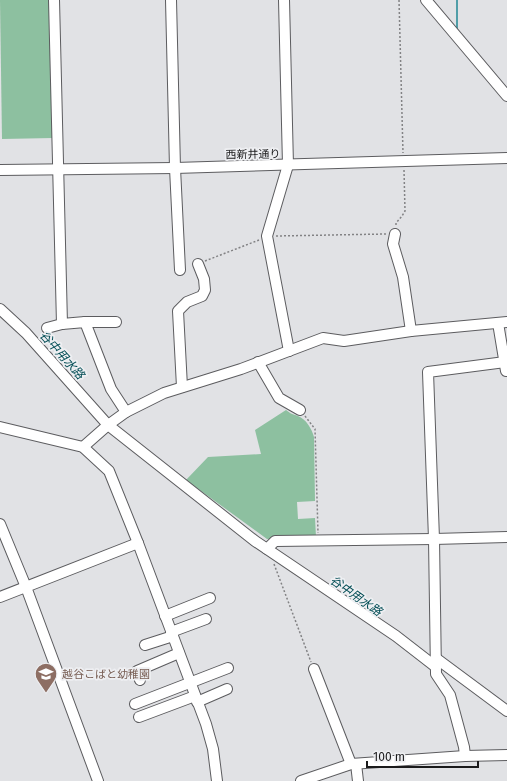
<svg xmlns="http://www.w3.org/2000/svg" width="507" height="781" font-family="'Fira Sans','Noto Sans JP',sans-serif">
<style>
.green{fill:#8dc0a0}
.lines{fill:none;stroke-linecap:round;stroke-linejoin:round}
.stream{stroke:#509ea8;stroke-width:2}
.minor-casing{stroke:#5c5c5f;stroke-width:12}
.path{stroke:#828284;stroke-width:1.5;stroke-dasharray:2 2;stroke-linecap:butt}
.minor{stroke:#fff;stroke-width:10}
.labels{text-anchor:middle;stroke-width:3.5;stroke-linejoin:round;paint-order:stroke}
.street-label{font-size:11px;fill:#1a1a1b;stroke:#eeeff2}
.education-label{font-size:11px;fill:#785e54;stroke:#eeeff2;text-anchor:start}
.water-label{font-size:12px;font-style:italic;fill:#034d55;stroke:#eeeff2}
</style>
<rect width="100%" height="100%" fill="#e1e2e5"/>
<g class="green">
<path d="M 0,0 L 49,0 L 53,138 L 2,139 Z"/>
<path d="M 286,410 C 291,414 292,414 298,416 C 306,419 312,429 314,437 L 315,501 L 297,502 L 298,519 L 315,518 L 316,537 L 267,539 L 186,480 L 208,457 L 261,454 L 255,430 Z"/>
</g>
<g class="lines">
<path class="stream" d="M 457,0 L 457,31"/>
<g class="minor-casing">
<g id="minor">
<path d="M 54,0 L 62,324"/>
<path d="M 171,0 L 175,168 L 180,270"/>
<path d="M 284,0 L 288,165 L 267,236 L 289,351"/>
<path d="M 426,0 L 507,96"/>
<path d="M 0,170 L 175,168 L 507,158"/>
<path d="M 395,234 L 393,244 L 403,277 L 411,331"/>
<path d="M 0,309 L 26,333 L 108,425 L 255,541 L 396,636 L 436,667"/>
<path d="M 85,322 L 116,322"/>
<path d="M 498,323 L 506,371"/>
<path d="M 47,328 L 62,324 L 85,322 L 111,389 L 126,412"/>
<path d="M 258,362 L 279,398 L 300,410"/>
<path d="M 182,387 L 178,311 L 187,302 L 202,296 L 205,290 L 204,279 L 198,264"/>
<path d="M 0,427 L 83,447 L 109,471 L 138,543 L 206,724 L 213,749 L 217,781"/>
<path d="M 83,447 L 108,425 L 126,412 L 164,393 L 241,369 L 323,338 L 344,341 L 411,331 L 507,322"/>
<path d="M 0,524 L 26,587 L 98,781"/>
<path d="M 267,549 L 275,541 L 434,539 L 507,537"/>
<path d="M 0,597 L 138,543"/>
<path d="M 165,616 L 210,598"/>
<path d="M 171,632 L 206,619"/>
<path d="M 145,645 L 173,636"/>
<path d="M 437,659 L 507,711"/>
<path d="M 314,669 L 351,764"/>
<path d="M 140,680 L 137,671 L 179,653"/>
<path d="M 197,702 L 227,689"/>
<path d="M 135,704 L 228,668"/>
<path d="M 139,717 L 195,696"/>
<path d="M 465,756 L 464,747 L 450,695 L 436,674 L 434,539 L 428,372 L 505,362"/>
<path d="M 356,764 L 358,781"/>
<path d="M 301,781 L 351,764 L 465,756 L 507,755"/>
</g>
</g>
<g class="path">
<path d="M 399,0 L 403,153"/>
<path d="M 396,225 L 396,223 L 402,216 L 405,211 L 404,170"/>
<path d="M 276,236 L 386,234"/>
<path d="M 205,261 L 259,240"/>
<path d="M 305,416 L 315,429 L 318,533"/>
<path d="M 274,564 L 311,662"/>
</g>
<use href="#minor" class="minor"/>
</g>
<defs>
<g id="school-pin" transform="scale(1.15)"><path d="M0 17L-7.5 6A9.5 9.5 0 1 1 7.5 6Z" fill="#8d6e63" stroke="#eeeff2"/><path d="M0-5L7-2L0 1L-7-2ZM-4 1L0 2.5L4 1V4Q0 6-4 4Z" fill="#fff"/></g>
</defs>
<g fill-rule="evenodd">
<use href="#school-pin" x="46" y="674"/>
</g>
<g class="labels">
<g class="street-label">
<text transform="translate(253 154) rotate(-1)" y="4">西新井通り</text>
</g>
<g class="education-label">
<text x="62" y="678">越谷こばと幼稚園</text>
</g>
<g class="water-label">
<text transform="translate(62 355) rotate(48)" y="4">谷中用水路</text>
<text transform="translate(356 596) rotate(35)" y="4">谷中用水路</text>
</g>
</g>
<path d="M367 761v6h111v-6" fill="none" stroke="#1a1a1b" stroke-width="2"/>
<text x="373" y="761" font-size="12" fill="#1a1a1b" stroke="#eeeff2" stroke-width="3" paint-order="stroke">100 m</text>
</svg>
